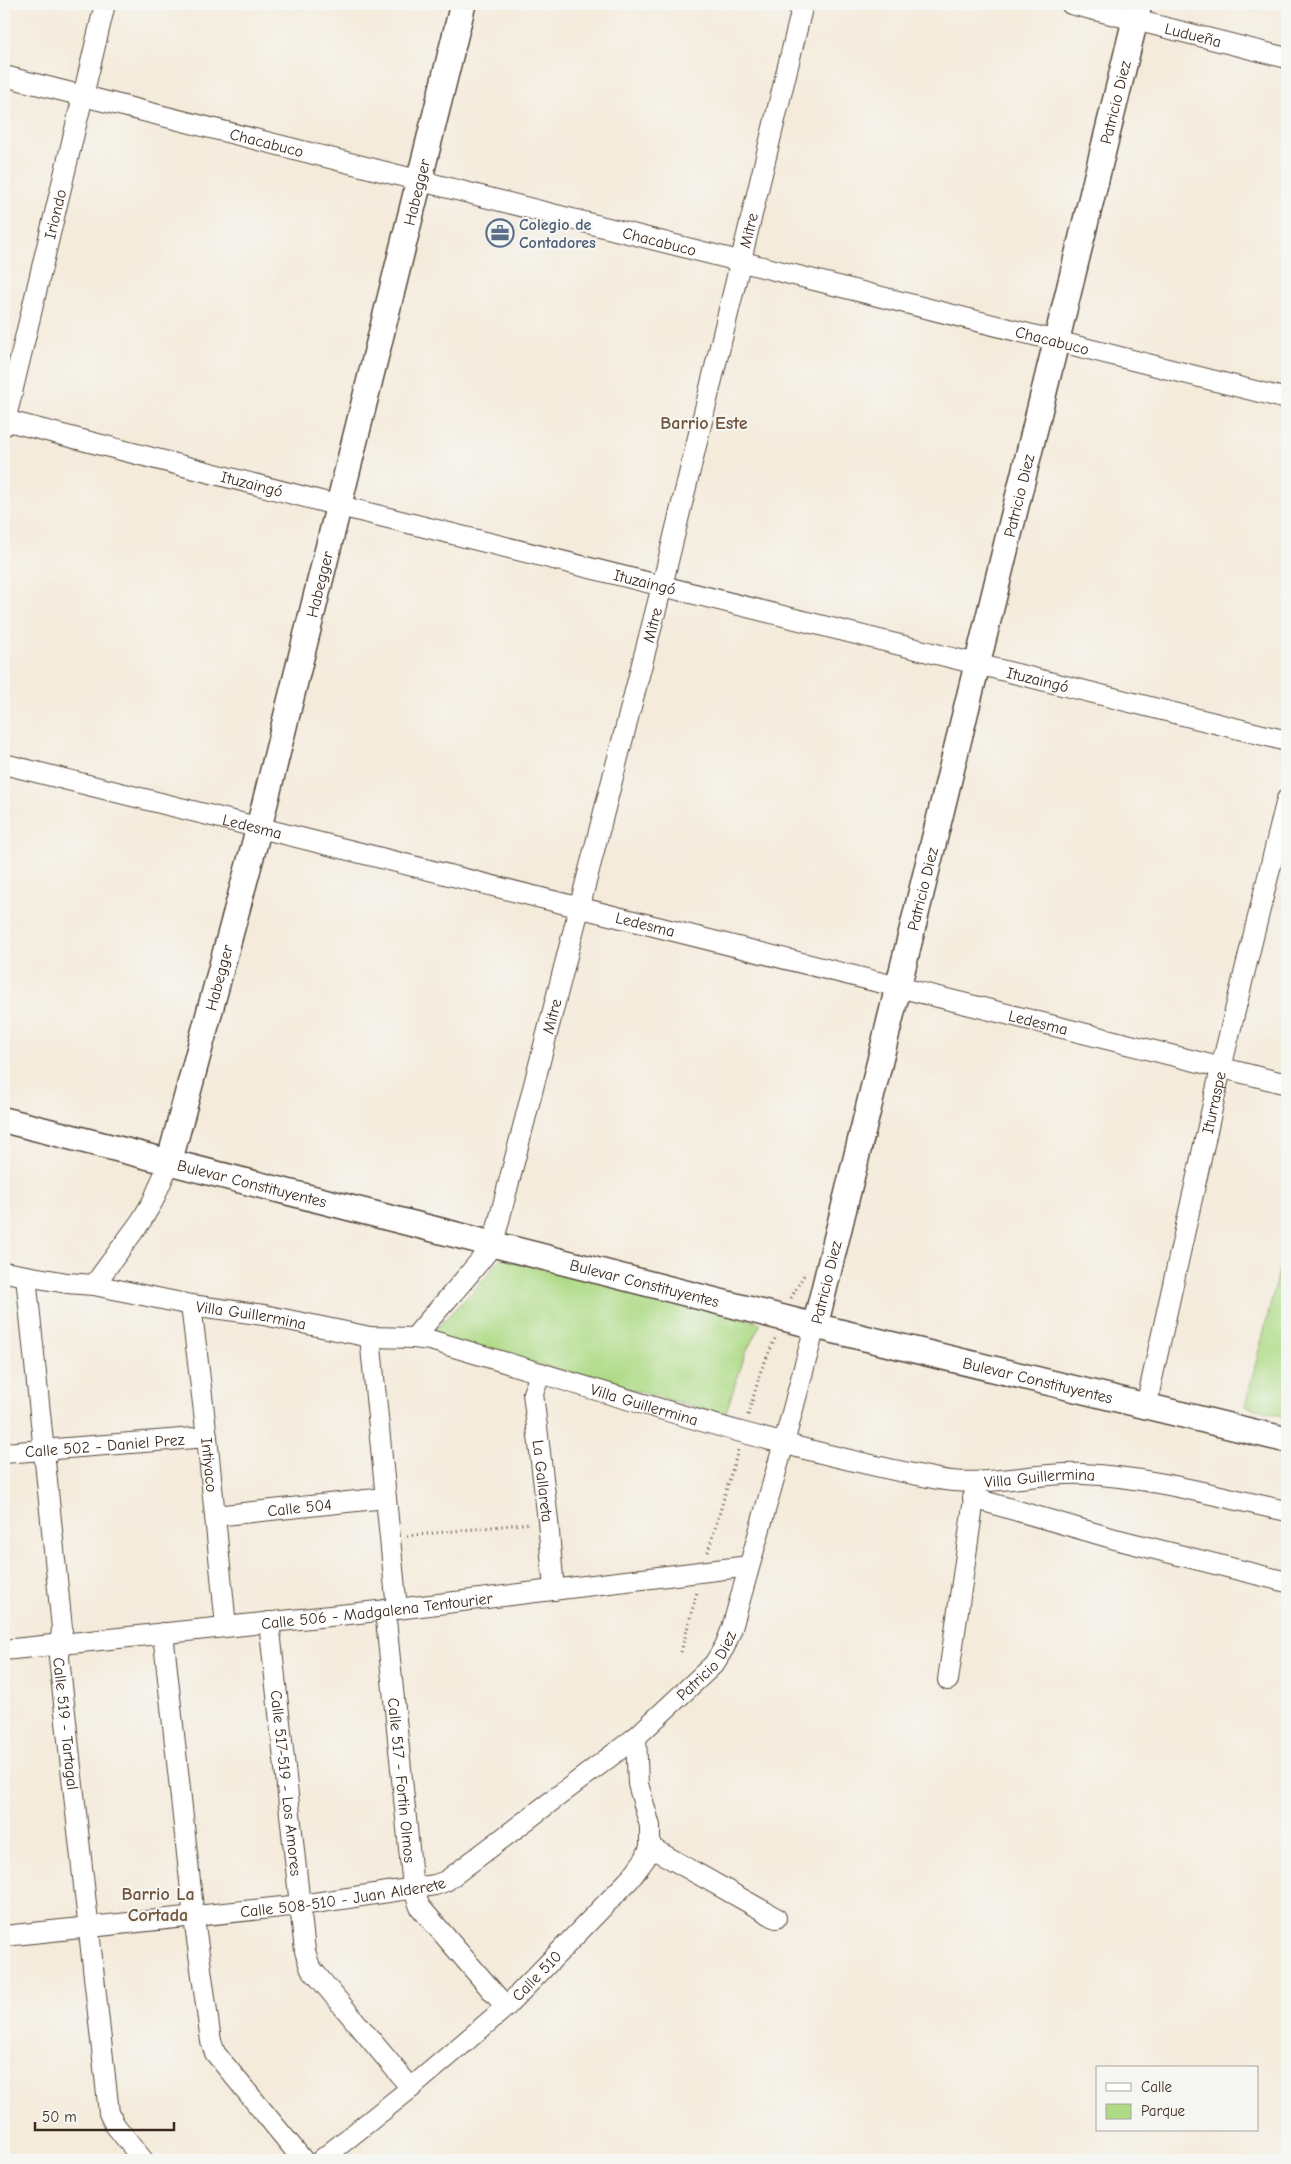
<svg xmlns="http://www.w3.org/2000/svg" width="1291" height="2164" font-family="'Comic Neue',sans-serif">
<style>
.green{fill:#afdb87;stroke:#758252}
.lines{fill:none;stroke-linecap:round;stroke-linejoin:round}
.minor-casing{stroke:#57473a;stroke-width:22}
.tertiary-casing{stroke:#57473a;stroke-width:28}
.path{stroke:#57473a;stroke-width:3;stroke-dasharray:1 4;stroke-linecap:butt}
.minor{stroke:#fff;stroke-width:20}
.tertiary{stroke:#fff;stroke-width:25}
.labels{text-anchor:middle;stroke-width:4;stroke-linejoin:round;paint-order:stroke}
.street-label{font-size:16px;fill:#3b2a1e;stroke:#f6f6f2}
.service-label{font-size:16px;font-weight:bold;fill:#4e5e75;stroke:#f6f6f2;text-anchor:start}
.neighbourhood-label{font-size:18px;font-weight:bold;fill:#71553c;stroke:#f6f6f2}
</style>
<rect width="100%" height="100%" fill="#f6f6f2"/>
<filter id="ink" filterUnits="userSpaceOnUse"><feTurbulence type="fractalNoise" baseFrequency=".02" numOctaves="2"/><feDisplacementMap in="SourceGraphic" scale="10" xChannelSelector="R" yChannelSelector="G"/><feConvolveMatrix kernelMatrix="1 2 1 2 8 2 1 2 1" color-interpolation-filters="sRGB"/></filter>
<filter id="wash" filterUnits="userSpaceOnUse"><feTurbulence type="fractalNoise" baseFrequency=".0096" numOctaves="4" result="noise"/><feDisplacementMap in="SourceGraphic" scale="20" xChannelSelector="R" yChannelSelector="G"/><feGaussianBlur stdDeviation="1.12" result="paint"/><feColorMatrix in="noise" values="0 0 0 0 0 0 0 0 0 0 0 0 0 0 0 0 0 1.4 0 .05"/><feComposite in="paint" operator="in"/></filter>
<g filter="url(#wash)">
<rect width="100%" height="100%" fill="#f4ebdb"/>
<g class="green">
<path d="M 1287,1239 L 1287,1417 L 1245,1406 Z"/>
<path d="M 500,1258 L 761,1323 L 746,1352 L 725,1415 L 434,1336 L 435,1330 L 488,1275 Z"/>
</g>
</g>
<g filter="url(#ink)">
<g class="lines">
<g class="minor-casing">
<g id="minor">
<path id="s1" d="M 1071,4 L 1287,58"/>
<path id="s2" d="M 4,76 L 1287,399"/>
<path id="s3" d="M 4,420 L 340,506 L 1287,741"/>
<path id="s4" d="M 4,426 L 105,4"/>
<path id="s5" d="M 4,764 L 1287,1084"/>
<path id="s6" d="M 4,1272 L 67,1283 L 94,1285 L 191,1305 L 264,1315 L 370,1337 L 414,1338 L 430,1340 C 597,1389 767,1446 938,1479 C 986,1488 1035,1472 1083,1474 C 1152,1477 1220,1497 1287,1511"/>
<path id="s7" d="M 26,1276 L 62,1628 L 59,1658 L 109,2113 L 115,2125 L 143,2160"/>
<path d="M 94,1285 L 141,1221 L 153,1201 L 169,1163"/>
<path id="s8" d="M 191,1305 L 207,1437 L 226,1626"/>
<path d="M 370,1337 L 397,1609"/>
<path id="s9" d="M 414,1338 C 440,1306 469,1277 493,1244 L 662,586 L 803,4"/>
<path id="s10" d="M 541,1373 L 533,1393 L 548,1521 L 554,1590"/>
<path id="s11" d="M 1146,1406 L 1221,1068 L 1287,799"/>
<path id="s12" d="M 4,1453 L 207,1437"/>
<path d="M 973,1498 L 1115,1539 L 1287,1582"/>
<path id="s13" d="M 215,1516 L 385,1498"/>
<path id="s14" d="M 385,1610 L 413,1888 L 420,1907 L 506,2007"/>
<path id="s15" d="M 269,1622 L 305,1951 L 310,1967 L 411,2088"/>
<path d="M 163,1633 L 194,1918 L 211,2041 L 215,2053 L 303,2160"/>
<path id="s16" d="M 4,1650 L 397,1609 L 749,1566"/>
<path d="M 948,1680 L 976,1485"/>
<path d="M 650,1847 L 776,1918"/>
<path id="s17" d="M 4,1936 L 301,1905 L 435,1885 L 446,1881 L 458,1872 L 636,1737 L 714,1664 L 725,1646 L 732,1628 L 784,1443 L 815,1326"/>
<path id="s18" d="M 321,2160 L 411,2088 L 506,2007 L 630,1879 L 645,1859 L 650,1847 L 650,1826 L 638,1784 L 636,1737"/>
</g>
</g>
<g class="tertiary-casing">
<g id="tertiary">
<path id="s19" d="M 4,1120 L 815,1326 L 1287,1440"/>
<path id="s20" d="M 169,1163 L 259,827 L 463,4"/>
<path id="s21" d="M 815,1326 L 1139,4"/>
</g>
</g>
<g class="path">
<path d="M 791,1298 L 804,1275"/>
<path d="M 748,1415 L 761,1371 L 776,1336"/>
<path d="M 407,1536 L 530,1523"/>
<path d="M 708,1552 L 738,1450"/>
<path d="M 681,1652 L 697,1592"/>
</g>
<use href="#minor" class="minor"/>
<use href="#tertiary" class="tertiary"/>
</g>
</g>
<defs>
<g id="office-ring" transform="scale(1.4375)"><circle r="9.5" fill="#f6f6f2" stroke="#5c6f8a" stroke-width="1.5"/><path d="M-6-3h4V-5.5h4V-3h4V5H-6ZM-1-4.5V-3h2v-1.5ZM-6 0V1H6V0Z" fill="#5c6f8a"/></g>
</defs>
<g fill-rule="evenodd">
<use href="#office-ring" x="500" y="233"/>
</g>
<g class="labels">
<g class="street-label">
<text dy="6" stroke="none"><textPath href="#s1" startOffset="126">Ludueña</textPath></text>
<text dy="6" stroke="none"><textPath href="#s21" startOffset="1260">Patricio Diez</textPath></text>
<text dy="6" stroke="none"><textPath href="#s2" startOffset="271">Chacabuco</textPath></text>
<text dy="6" stroke="none"><textPath href="#s20" startOffset="1002">Habegger</textPath></text>
<text dy="6" stroke="none"><textPath href="#s4" startOffset="218">Iriondo</textPath></text>
<text dy="6" stroke="none"><textPath href="#s9" startOffset="1168">Mitre</textPath></text>
<text dy="6" stroke="none"><textPath href="#s2" startOffset="676">Chacabuco</textPath></text>
<text dy="6" stroke="none"><textPath href="#s2" startOffset="1081">Chacabuco</textPath></text>
<text dy="6" stroke="none"><textPath href="#s3" startOffset="256">Ituzaingó</textPath></text>
<text dy="6" stroke="none"><textPath href="#s21" startOffset="855">Patricio Diez</textPath></text>
<text dy="6" stroke="none"><textPath href="#s3" startOffset="661">Ituzaingó</textPath></text>
<text dy="6" stroke="none"><textPath href="#s20" startOffset="598">Habegger</textPath></text>
<text dy="6" stroke="none"><textPath href="#s9" startOffset="762">Mitre</textPath></text>
<text dy="6" stroke="none"><textPath href="#s3" startOffset="1066">Ituzaingó</textPath></text>
<text dy="6" stroke="none"><textPath href="#s5" startOffset="256">Ledesma</textPath></text>
<text dy="6" stroke="none"><textPath href="#s21" startOffset="450">Patricio Diez</textPath></text>
<text dy="6" stroke="none"><textPath href="#s5" startOffset="661">Ledesma</textPath></text>
<text dy="6" stroke="none"><textPath href="#s20" startOffset="192">Habegger</textPath></text>
<text dy="6" stroke="none"><textPath href="#s9" startOffset="358">Mitre</textPath></text>
<text dy="6" stroke="none"><textPath href="#s5" startOffset="1066">Ledesma</textPath></text>
<text dy="6" stroke="none"><textPath href="#s11" startOffset="311">Iturraspe</textPath></text>
<text dy="6" stroke="none"><textPath href="#s19" startOffset="256">Bulevar Constituyentes</textPath></text>
<text dy="6" stroke="none"><textPath href="#s19" startOffset="661">Bulevar Constituyentes</textPath></text>
<text dy="6" stroke="none"><textPath href="#s21" startOffset="45">Patricio Diez</textPath></text>
<text dy="6" stroke="none"><textPath href="#s6" startOffset="251">Villa Guillermina</textPath></text>
<text dy="6" stroke="none"><textPath href="#s19" startOffset="1066">Bulevar Constituyentes</textPath></text>
<text dy="6" stroke="none"><textPath href="#s6" startOffset="656">Villa Guillermina</textPath></text>
<text dy="6" stroke="none"><textPath href="#s12" startOffset="101">Calle 502 - Daniel Prez</textPath></text>
<text dy="6" stroke="none"><textPath href="#s8" startOffset="161">Intiyaco</textPath></text>
<text dy="6" stroke="none"><textPath href="#s6" startOffset="1061">Villa Guillermina</textPath></text>
<text dy="6" stroke="none"><textPath href="#s10" startOffset="110">La Gallareta</textPath></text>
<text dy="6" stroke="none"><textPath href="#s13" startOffset="85">Calle 504</textPath></text>
<text dy="6" stroke="none"><textPath href="#s16" startOffset="375">Calle 506 - Madgalena Tentourier</textPath></text>
<text dy="6" stroke="none"><textPath href="#s17" startOffset="785">Patricio Diez</textPath></text>
<text dy="6" stroke="none"><textPath href="#s7" startOffset="450">Calle 519 - Tartagal</textPath></text>
<text dy="6" stroke="none"><textPath href="#s14" startOffset="171">Calle 517 - Fortin Olmos</textPath></text>
<text dy="6" stroke="none"><textPath href="#s15" startOffset="162">Calle 517-519 - Los Amores</textPath></text>
<text dy="6" stroke="none"><textPath href="#s17" startOffset="341">Calle 508-510 - Juan Alderete</textPath></text>
<text dy="6" stroke="none"><textPath href="#s18" startOffset="284">Calle 510</textPath></text>
</g>
<g class="service-label">
<text x="519" y="230">Colegio de<tspan x="519" dy="18">Contadores</tspan></text>
</g>
<g class="neighbourhood-label">
<text x="704" y="429">Barrio Este</text>
<text x="158" y="1900">Barrio La<tspan x="158" dy="21">Cortada</tspan></text>
</g>
</g>
<rect width="1291" height="2164" fill="none" stroke="#f6f6f2" stroke-width="20"/>
<rect x="1096" y="2066" width="162" height="65" fill="#f6f6f2" stroke="#aba49d"/>
<rect x="1106" y="2083" width="25" height="8" fill="#ffffff" stroke="#aba49d"/>
<text x="1141" y="2092" font-size="15" fill="#3b2a1e">Calle</text>
<rect x="1106" y="2104" width="25" height="15" fill="#afdb87" stroke="#aba49d"/>
<text x="1141" y="2116" font-size="15" fill="#3b2a1e">Parque</text>
<path d="M35 2122v8h139v-8" fill="none" stroke="#3b2a1e" stroke-width="2.5"/>
<text x="42" y="2122" font-size="15" fill="#3b2a1e" stroke="#f6f6f2" stroke-width="4" paint-order="stroke">50 m</text>
</svg>
